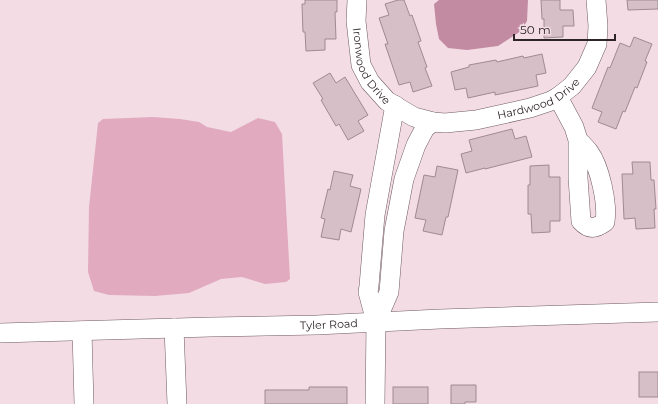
<svg xmlns="http://www.w3.org/2000/svg" width="658" height="404" font-family="Montserrat,sans-serif">
<style>
.green{fill:#e1aabf}
.water{fill:#c28ba1}
.building{fill:#d6bfc7;stroke:#a08b93}
.lines{fill:none;stroke-linecap:round;stroke-linejoin:round}
.minor-casing{stroke:#6f5b62;stroke-width:20}
.minor{stroke:#fff;stroke-width:19}
.labels{text-anchor:middle;stroke-width:3;stroke-linejoin:round;paint-order:stroke}
.street-label{font-size:11px;fill:#2c2427;stroke:#f3dce4}
</style>
<rect width="100%" height="100%" fill="#f3dce4"/>
<path class="green" d="M 153,117 L 180,119 L 199,122 L 207,127 L 231,132 L 258,118 L 275,122 L 282,134 L 290,279 L 286,282 L 265,284 L 242,277 L 221,279 L 189,293 L 155,296 L 109,295 L 94,291 L 88,272 L 89,207 L 98,123 L 103,119 Z"/>
<path class="water" d="M 439,0 L 528,0 L 527,21 L 521,31 L 498,46 L 467,50 L 448,48 L 439,39 L 436,24 L 434,4 Z"/>
<g class="building">
<path d="M 305,0 L 337,0 L 337,12 L 335,12 L 336,39 L 325,39 L 325,50 L 306,51 L 305,32 L 303,32 L 302,4 L 305,4 Z"/>
<path d="M 398,0 L 404,0 L 410,16 L 412,15 L 421,41 L 418,42 L 427,67 L 425,68 L 432,86 L 413,92 L 410,82 L 399,85 L 385,44 L 388,44 L 379,18 L 389,15 L 385,4 Z"/>
<path d="M 541,0 L 560,0 L 560,10 L 573,10 L 574,26 L 563,26 L 563,37 L 544,38 L 544,19 L 542,19 Z"/>
<path d="M 627,0 L 658,0 L 658,9 L 628,10 Z"/>
<path d="M 634,37 L 652,44 L 645,61 L 647,62 L 637,88 L 635,87 L 625,112 L 623,111 L 616,129 L 598,122 L 602,112 L 592,108 L 608,67 L 610,68 L 620,43 L 630,47 Z"/>
<path d="M 542,54 L 546,73 L 536,75 L 538,86 L 495,95 L 495,92 L 468,98 L 466,88 L 455,90 L 451,72 L 469,67 L 469,65 L 496,60 L 497,62 L 523,56 L 524,58 Z"/>
<path d="M 330,73 L 336,83 L 345,77 L 368,115 L 358,121 L 364,131 L 348,140 L 339,124 L 336,126 L 321,100 L 323,99 L 313,83 Z"/>
<path d="M 512,129 L 515,139 L 526,136 L 532,157 L 485,169 L 485,168 L 466,173 L 461,154 L 472,151 L 469,140 Z"/>
<path d="M 632,162 L 650,162 L 651,180 L 654,180 L 656,209 L 654,209 L 655,228 L 636,229 L 635,218 L 624,219 L 622,174 L 633,174 Z"/>
<path d="M 549,165 L 549,177 L 560,177 L 560,221 L 550,221 L 550,232 L 532,233 L 531,214 L 528,214 L 528,185 L 530,185 L 530,166 Z"/>
<path d="M 437,166 L 458,170 L 448,217 L 446,217 L 442,235 L 423,231 L 426,220 L 415,218 L 424,175 L 435,177 Z"/>
<path d="M 334,171 L 353,175 L 350,186 L 361,189 L 351,232 L 341,229 L 339,240 L 321,237 L 325,219 L 321,218 L 328,189 L 330,190 Z"/>
<rect x="639" y="372" width="19" height="25"/>
<path d="M 451,385 L 476,385 L 476,402 L 465,402 L 465,404 L 451,404 Z"/>
<path d="M 309,387 L 347,387 L 347,404 L 265,404 L 265,390 L 309,390 Z"/>
<rect x="393" y="387" width="35" height="17"/>
</g>
<g class="lines">
<g class="minor-casing">
<g id="minor">
<path id="s1" d="M 357,0 L 356,21 L 361,65 L 370,82 L 387,101 L 414,117 L 433,122 L 445,123 L 476,120 L 530,108 L 551,101 L 558,97 L 572,86 L 587,67 L 597,44 L 598,26 L 596,0"/>
<path d="M 558,97 L 574,127 L 578,140 L 578,178 L 581,221 C 589,230 595,229 605,222 C 608,204 600,167 589,152 C 586,148 582,144 578,140"/>
<path d="M 376,322 L 389,292 L 394,231 L 404,179 L 416,145 L 425,128 L 433,122"/>
<path d="M 174,328 L 177,404"/>
<path d="M 82,331 L 84,404"/>
<path id="s2" d="M 0,333 L 211,327 L 317,325 L 440,319 L 658,312"/>
<path d="M 375,404 L 376,322 L 368,292 L 369,286 L 375,215 L 395,105"/>
</g>
</g>
<use href="#minor" class="minor"/>
</g>
<g class="labels">
<g class="street-label">
<text dy="4" stroke="none"><textPath href="#s1" startOffset="70">Ironwood Drive</textPath></text>
<text dy="4" stroke="none"><textPath href="#s1" startOffset="271">Hardwood Drive</textPath></text>
<text dy="4" stroke="none"><textPath href="#s2" startOffset="329">Tyler Road</textPath></text>
</g>
</g>
<path d="M514 34v6h101v-6" fill="none" stroke="#2c2427" stroke-width="2"/>
<text x="520" y="34" font-size="12" fill="#2c2427" stroke="#f3dce4" stroke-width="3" paint-order="stroke">50 m</text>
</svg>
